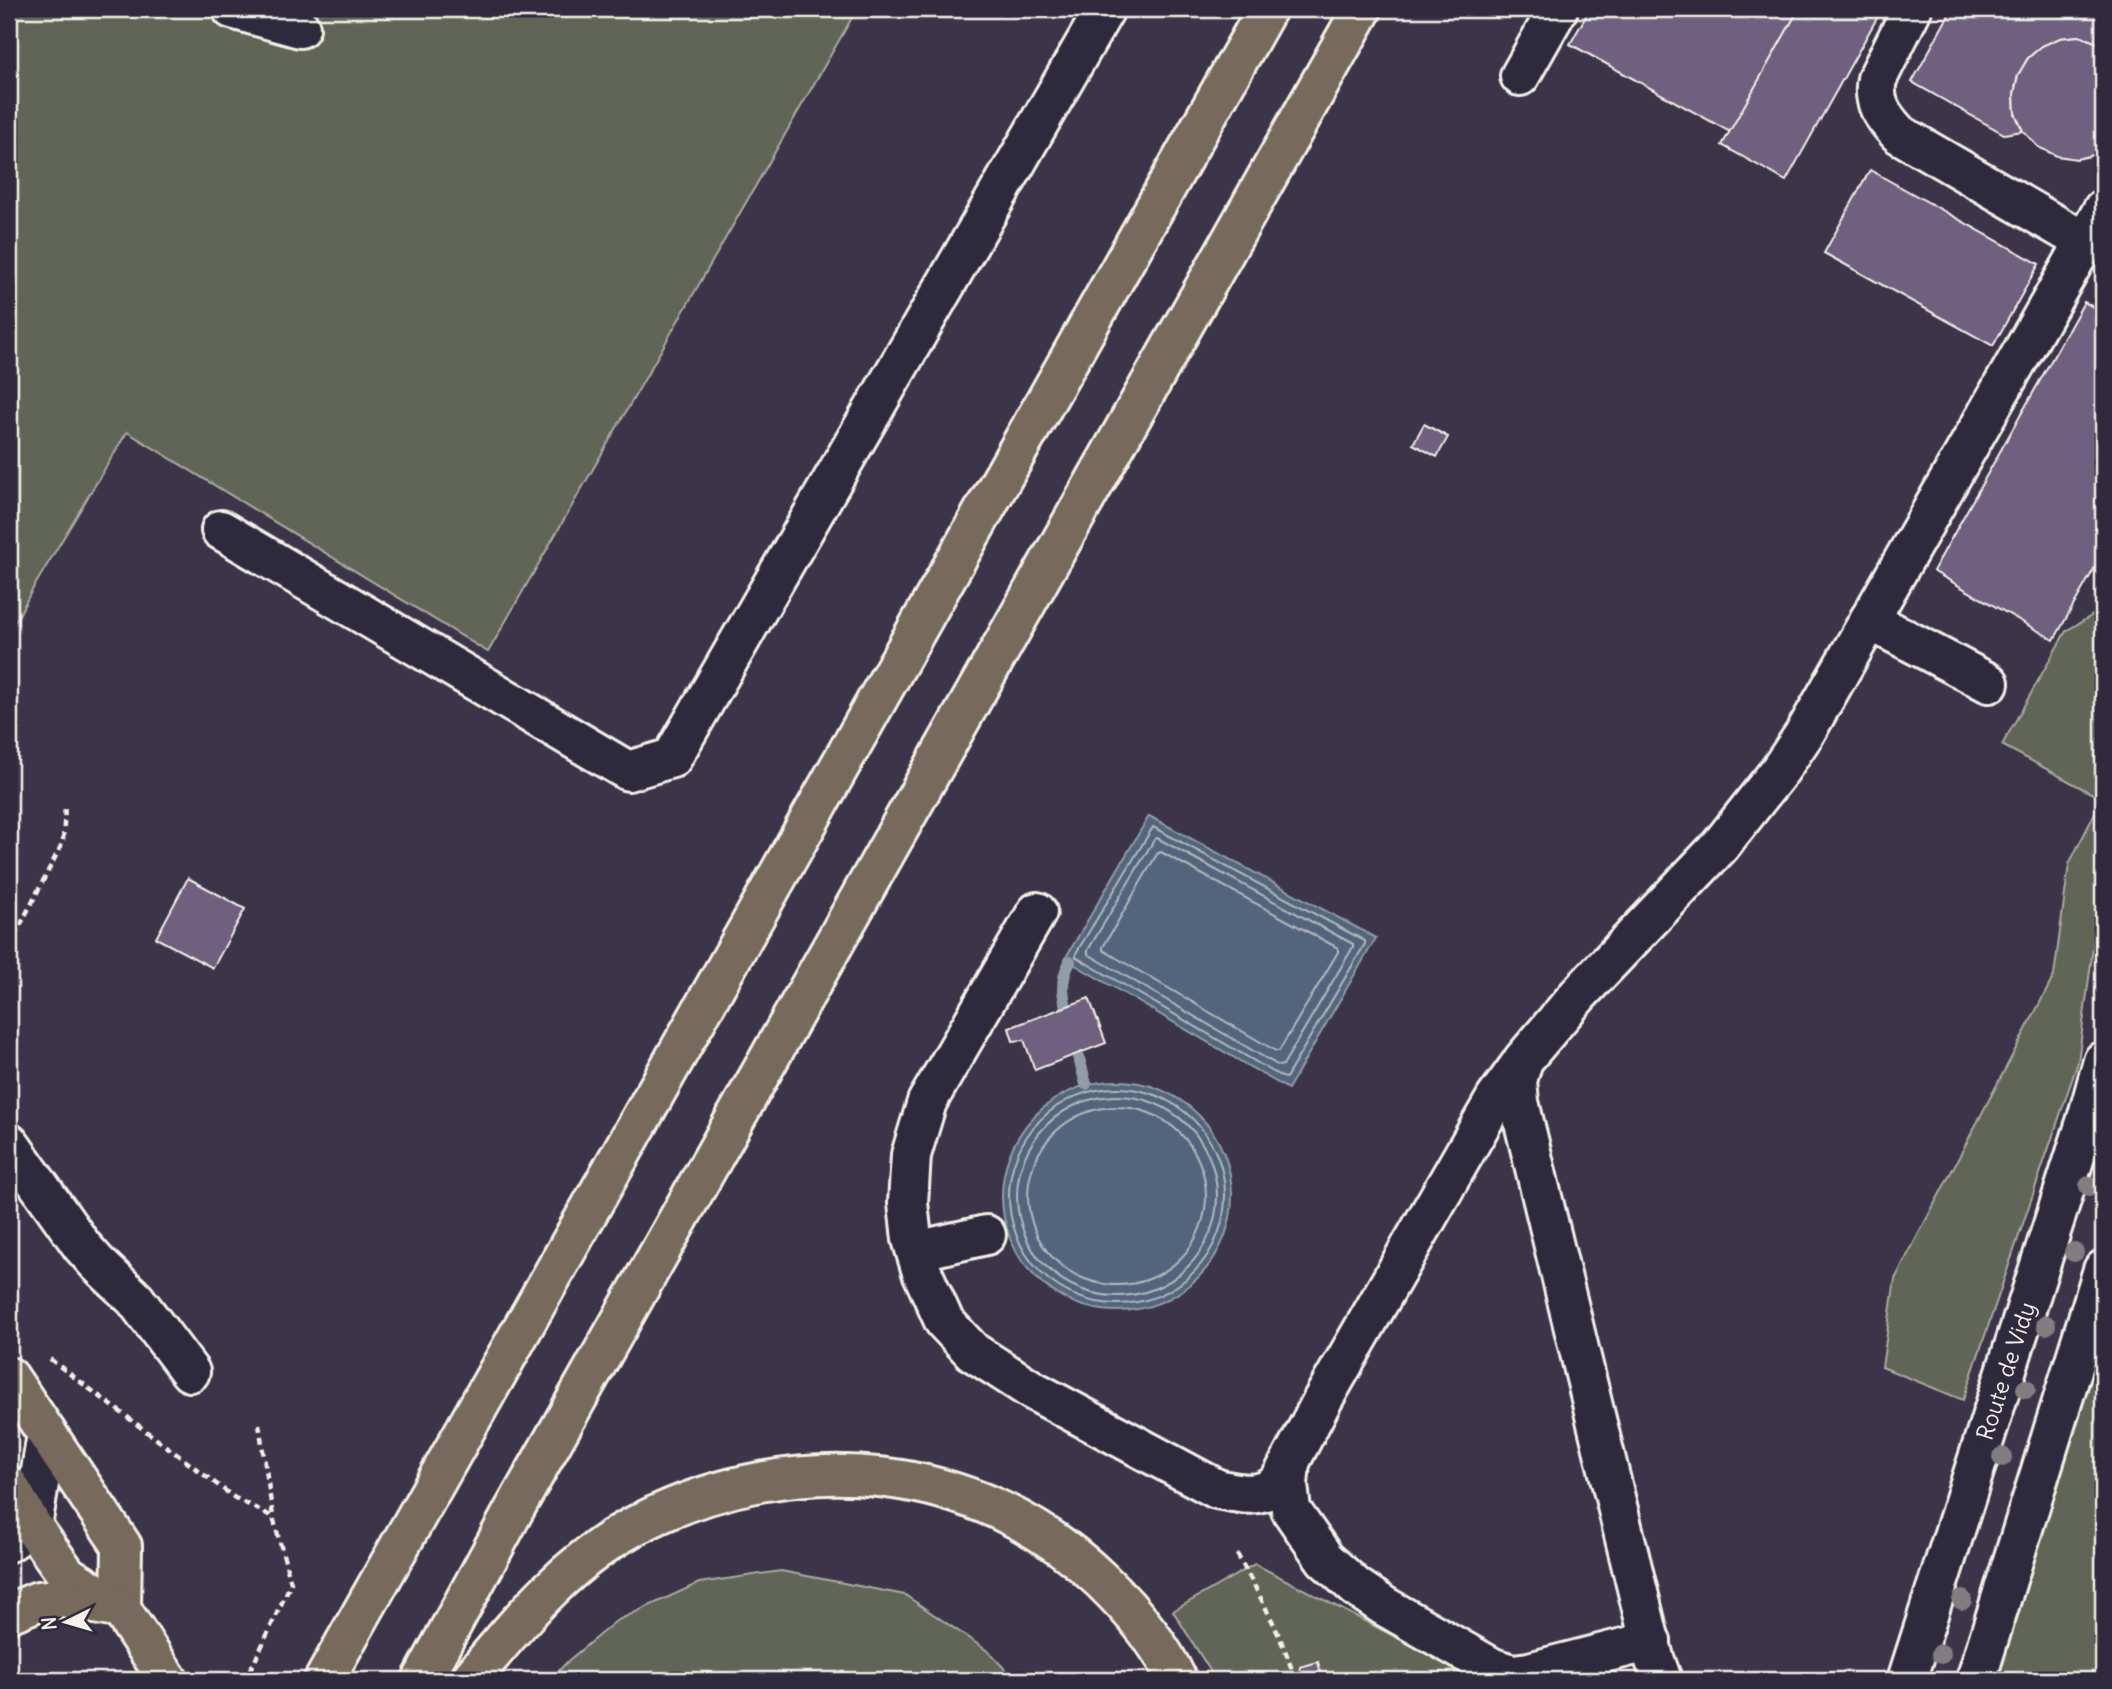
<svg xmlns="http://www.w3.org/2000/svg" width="2112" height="1689" font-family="Delius,sans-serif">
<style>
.green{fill:#616558;stroke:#aaaba0;stroke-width:2}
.water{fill:#52657d;stroke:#939da8;stroke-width:2}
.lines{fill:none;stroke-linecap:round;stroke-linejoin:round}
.shore{stroke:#b3b9bd;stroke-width:2}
.stream{stroke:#939da8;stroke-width:12}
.building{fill:#6e617e;stroke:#f4f1e8;stroke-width:2}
.minor-casing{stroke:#f4f1e8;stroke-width:44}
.major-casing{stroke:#f4f1e8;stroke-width:44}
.highway-casing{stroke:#f4f1e8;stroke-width:44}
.path{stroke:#f4f1e8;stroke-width:4.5;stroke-dasharray:7 5;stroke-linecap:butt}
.minor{stroke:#2f2a3d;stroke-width:38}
.major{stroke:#77695c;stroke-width:38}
.highway{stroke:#77695c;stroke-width:38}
.tree{fill:#817e81}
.labels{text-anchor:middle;stroke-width:7;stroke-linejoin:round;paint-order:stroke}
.street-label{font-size:23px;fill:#f4f1e8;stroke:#2f2a3d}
</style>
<rect width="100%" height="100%" fill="#3c354a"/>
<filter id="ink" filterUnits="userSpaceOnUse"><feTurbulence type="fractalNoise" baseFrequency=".0143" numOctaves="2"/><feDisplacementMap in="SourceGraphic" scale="14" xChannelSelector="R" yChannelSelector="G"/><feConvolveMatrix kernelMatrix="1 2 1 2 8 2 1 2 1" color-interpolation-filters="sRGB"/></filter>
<g filter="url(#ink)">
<g class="green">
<path d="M 9,9 L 857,9 L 488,652 L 127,432 L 32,590 L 9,634 Z"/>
<path d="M 2103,609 L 2103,886 L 2100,894 L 2078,1062 L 1963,1400 L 1882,1367 L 1895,1279 L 2054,976 L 2069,864 L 2102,799 L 2002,745 L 2066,631 Z"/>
<path d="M 2103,1316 L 2103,1680 L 1990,1680 Z"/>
<path d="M 1255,1564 L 1478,1680 L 1216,1680 L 1173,1611 Z"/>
<path d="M 781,1571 L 905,1595 L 989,1652 L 1015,1680 L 550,1680 L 569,1660 L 616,1621 L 699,1583 Z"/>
</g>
<g class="water">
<path d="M 1149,816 L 1376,938 L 1288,1089 L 1065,959 Z"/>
<circle cx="1117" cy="1196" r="115"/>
</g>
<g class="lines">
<g class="shore">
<path d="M 1153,827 L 1365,941 L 1365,944 L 1286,1078 L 1282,1077 L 1076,957 L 1076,953 Z"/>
<path d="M 1157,838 L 1353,944 L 1353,947 L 1283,1065 L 1279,1066 L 1088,954 L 1088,950 L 1154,840 Z"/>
<path d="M 1161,852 L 1338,948 L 1338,952 L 1279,1051 L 1276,1051 L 1103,950 L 1103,947 L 1157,854 Z"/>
<circle cx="1117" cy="1196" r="108"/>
<circle cx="1117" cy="1196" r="100"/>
<circle cx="1117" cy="1196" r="89"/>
</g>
<g class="stream">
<path d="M 1070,1022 C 1064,1000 1058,983 1070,962"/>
<path d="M 1074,1040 L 1086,1084"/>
</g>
</g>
<g class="building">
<path d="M 1590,9 L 1799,9 L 1730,132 L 1570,44 Z"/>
<path d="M 1799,9 L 1882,9 L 1786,181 L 1722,145 Z"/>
<path d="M 1952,9 L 2103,9 L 2103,45 L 2079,36 L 2060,38 L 2042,46 L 2028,58 L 2018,75 L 2014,94 L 2015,113 L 2023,131 L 2004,134 L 1912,82 Z"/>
<path d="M 2079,36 L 2103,45 L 2103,151 L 2098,154 L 2077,159 L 2057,156 L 2038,147 L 2023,131 L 2015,113 L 2014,94 L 2018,75 L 2028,58 L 2042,46 L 2060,38 Z"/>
<path d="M 1870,170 L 2039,264 L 1993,346 L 1824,253 Z"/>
<path d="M 2084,302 L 2103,312 L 2103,553 L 2054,640 L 1933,571 Z"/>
<path d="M 1424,424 L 1448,437 L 1437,457 L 1413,444 Z"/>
<path d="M 188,878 L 245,909 L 213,968 L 156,938 Z"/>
<path d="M 1089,998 L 1106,1043 L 1035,1070 L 1024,1040 L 1013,1041 L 1009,1028 Z"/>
<path d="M 1318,1662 L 1323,1680 L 1303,1680 L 1300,1667 Z"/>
</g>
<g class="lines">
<g class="minor-casing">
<g id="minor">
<path d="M 232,9 L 300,28"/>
<path d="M 1912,9 L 1877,79 C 1872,103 1883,117 1899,134 L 2085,242 L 2103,209"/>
<path d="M 1520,76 L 1558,9"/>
<path d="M 221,530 L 628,771 L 672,758 L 1105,9"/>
<path d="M 1869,620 L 1989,683"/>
<path d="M 1037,912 L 927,1102 L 911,1155 L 908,1203 L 912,1239 L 922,1272 L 944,1321 L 973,1352 L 1032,1390 L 1217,1489 C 1237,1493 1262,1500 1278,1482 C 1283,1477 1286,1469 1290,1462"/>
<path d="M 1522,1062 L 1496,1098 L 1322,1401 L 1290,1462 L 1288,1485 L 1291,1510 L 1325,1559 L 1356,1587 L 1384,1606 L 1493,1668 L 1513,1674 L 1529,1672 L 1651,1641"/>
<path d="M 9,1143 L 82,1246 L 97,1263 L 135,1299 L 190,1372"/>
<path d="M 916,1251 L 986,1235"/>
<path d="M 9,1542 L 32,1526 L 47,1434"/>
<path d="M 1662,1680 L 1654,1658 L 1519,1102 L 1517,1081 L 1523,1060 L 1579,994 L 1720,846 L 1780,770 L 1805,733 L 2085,242"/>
<path d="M 1907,1680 L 2087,1119 L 2103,1061"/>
<path d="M 1976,1680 L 2103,1270"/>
</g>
</g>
<g class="major-casing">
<g id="major">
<path d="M 9,1377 L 122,1546 L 121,1609"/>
<path d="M 9,1486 L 32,1526 L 67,1575 L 121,1609 L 168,1680"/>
</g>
</g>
<g class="highway-casing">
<g id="highway">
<path d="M 9,1613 L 38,1601 L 63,1598 L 121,1609"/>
<path d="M 324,1680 L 1267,9"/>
<path d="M 422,1680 L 514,1510 L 1362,9"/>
<path d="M 470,1680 C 519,1620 572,1556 644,1521 C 795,1446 976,1460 1101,1580 C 1130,1608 1160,1643 1177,1680"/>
</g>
</g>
<g class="path">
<path d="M 9,947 L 63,842 L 65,805"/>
<path d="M 50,1359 L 235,1498 L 273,1517 L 291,1583 L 254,1663 L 243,1680"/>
<path d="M 259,1424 L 273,1516"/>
<path d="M 1237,1554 C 1259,1594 1283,1637 1295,1680"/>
</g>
<use href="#minor" class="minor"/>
<use href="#major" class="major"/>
<use href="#highway" class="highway"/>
</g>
<g class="tree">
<circle cx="2089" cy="1186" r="10"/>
<circle cx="2074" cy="1252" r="10"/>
<circle cx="2046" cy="1325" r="10"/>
<circle cx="2026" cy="1389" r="10"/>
<circle cx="2002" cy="1457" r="10"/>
<circle cx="1962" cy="1600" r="10"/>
<circle cx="1941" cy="1654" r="10"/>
</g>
</g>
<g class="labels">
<g class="street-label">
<text transform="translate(2006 1371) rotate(-72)" y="8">Route de Vidy</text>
</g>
</g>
<rect width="2112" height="1689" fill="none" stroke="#2f2a3d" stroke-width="35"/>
<rect x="18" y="18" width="2077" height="1654" fill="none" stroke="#f4f1e8" stroke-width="2.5" filter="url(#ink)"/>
<g transform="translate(66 1622) rotate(265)" stroke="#2f2a3d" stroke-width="5" paint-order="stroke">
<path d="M0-5L12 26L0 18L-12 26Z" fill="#f4f1e8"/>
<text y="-10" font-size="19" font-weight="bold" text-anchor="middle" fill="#f4f1e8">N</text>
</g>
</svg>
